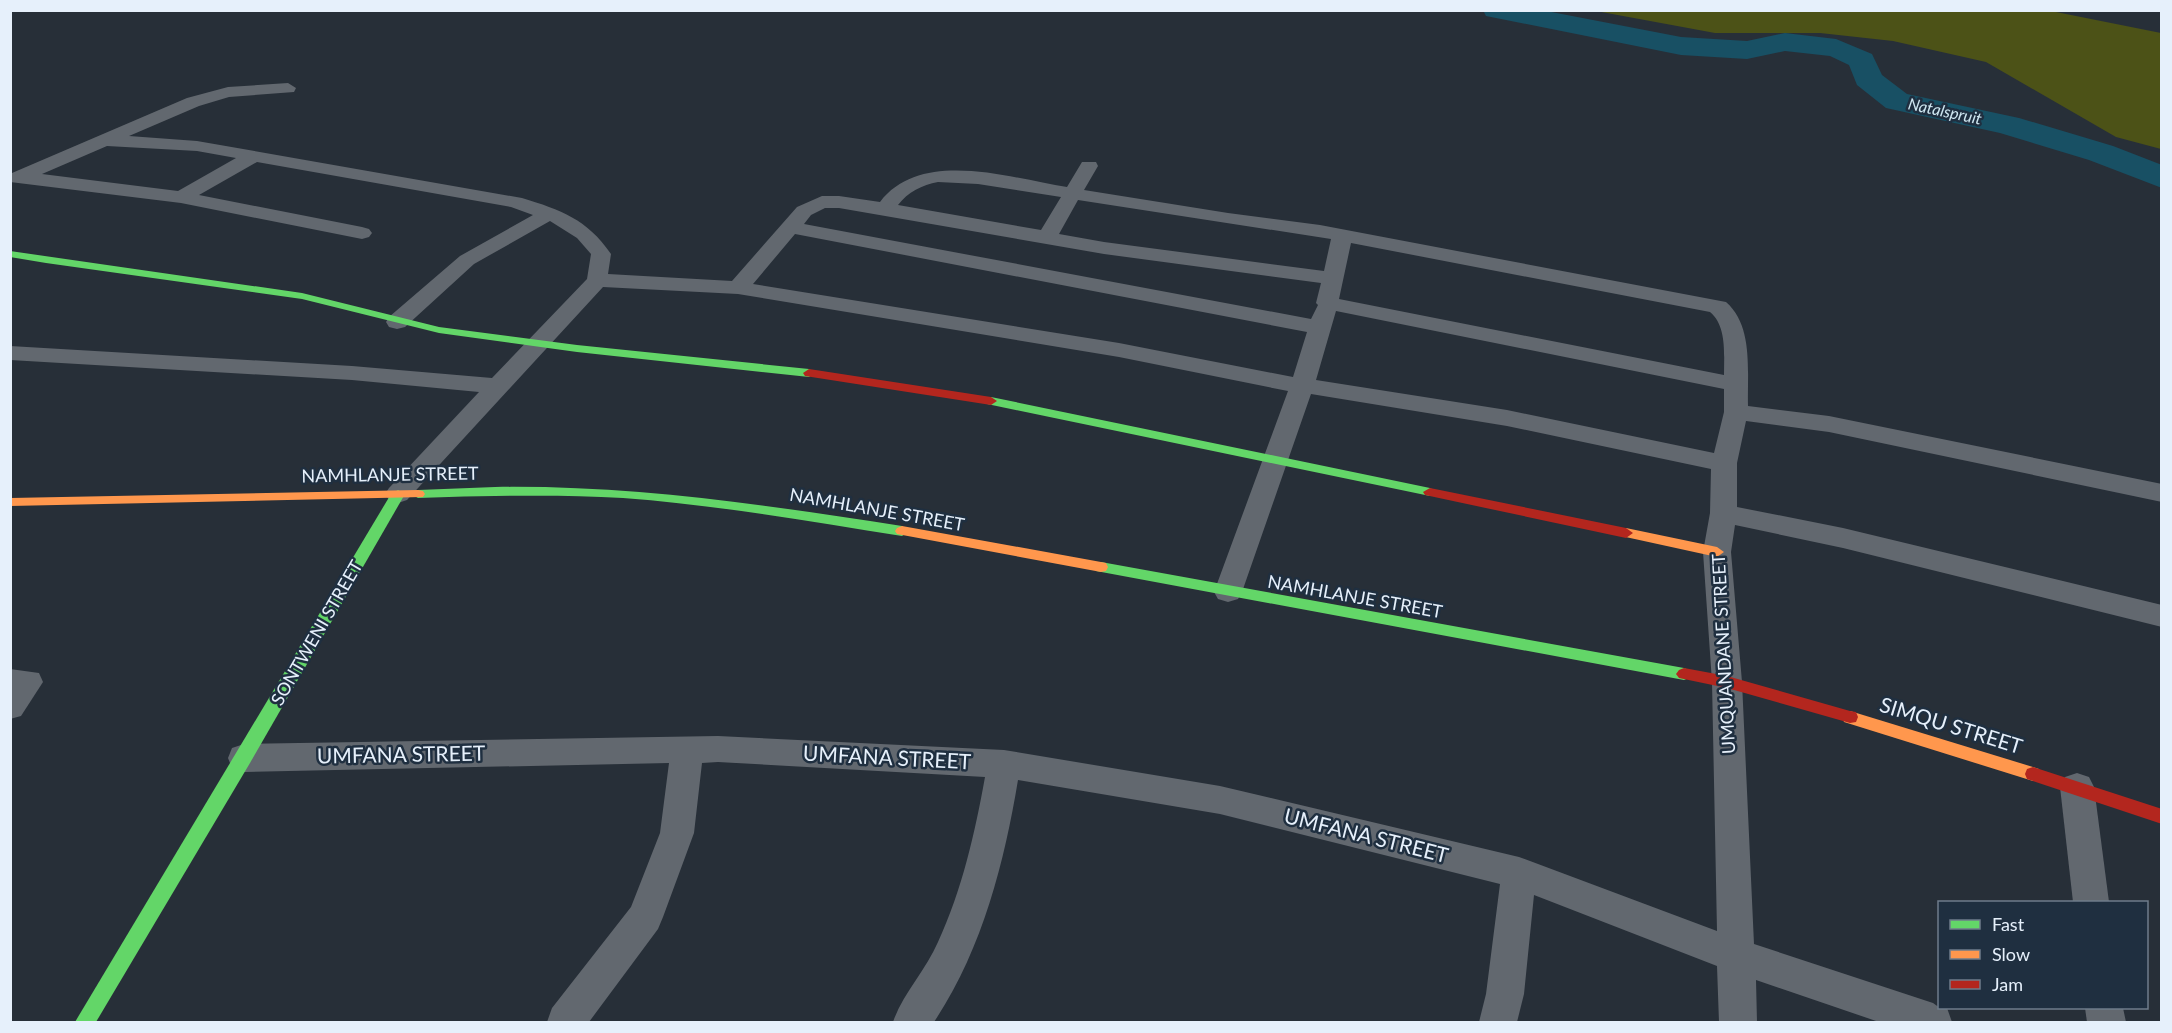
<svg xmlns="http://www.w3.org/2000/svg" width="2172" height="1033" font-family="Lato,sans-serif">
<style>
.green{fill:#4c5217}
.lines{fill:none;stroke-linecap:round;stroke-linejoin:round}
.river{fill:#185064;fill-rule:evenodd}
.street{fill:#62686f;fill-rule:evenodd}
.fast{fill:#63d668;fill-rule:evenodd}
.slow{fill:#ff974d;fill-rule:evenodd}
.jam{fill:#b3261e;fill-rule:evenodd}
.labels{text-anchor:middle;stroke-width:5;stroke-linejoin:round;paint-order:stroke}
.far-water-label{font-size:16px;font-style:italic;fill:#cee6f0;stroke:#1f2f40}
.street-label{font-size:18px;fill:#e6f0fb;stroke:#1f2f40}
.near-street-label{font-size:21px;fill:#e6f0fb;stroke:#1f2f40}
</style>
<rect width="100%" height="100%" fill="#272f38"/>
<path class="green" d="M 2046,10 L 2161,33 L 2161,149 L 2116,137 L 1986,62 L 1893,41 L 1820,33 L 1715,33 L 1596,11 Z"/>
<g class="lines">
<path class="river" d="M 1483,10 L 1541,10 L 1681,37 L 1747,41 L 1785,33 L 1836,39 L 1872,54 L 1882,75 L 1907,94 L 2019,118 L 2113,146 L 2162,165 L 2162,188 L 2089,160 L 2000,133 L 1886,108 L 1857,85 L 1849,65 L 1830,56 L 1785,51 L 1747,59 L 1681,55 L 1486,16 Z"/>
<g class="street">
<path d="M 288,83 L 296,88 L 294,92 L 229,97 L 199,106 L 129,136 L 197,141 L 522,198 C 561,210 587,219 611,254 L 608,274 L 732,281 L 797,207 L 822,196 L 839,196 L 880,202 C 921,148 1010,178 1067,187 L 1082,162 L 1096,162 L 1098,166 L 1084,190 L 1228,213 L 1320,225 L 1726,302 C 1754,326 1747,373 1748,406 L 1829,416 L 2162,484 L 2162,502 L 1829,432 L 1746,421 L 1737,463 L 1737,507 L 1843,528 L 2162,605 L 2162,627 L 1843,548 L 1735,525 L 1731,552 L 1742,682 L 1754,944 L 1933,1003 L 1940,1008 L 1947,1008 L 1952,1022 L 1879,1022 L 1756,980 L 1757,1022 L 1719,1022 L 1717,966 L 1534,895 L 1524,994 L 1517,1022 L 1479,1022 L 1486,994 L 1500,884 L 1220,814 L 1018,780 C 1004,864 982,950 934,1022 L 893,1022 C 902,995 926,970 938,942 C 962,890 975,833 985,777 L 718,762 L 702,763 L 694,833 L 663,917 L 658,929 L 589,1022 L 547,1022 L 552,1008 L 631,907 L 660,833 L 669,763 L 244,772 L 232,768 L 228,758 L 232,748 L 244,744 L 718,736 L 1004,750 L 1220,786 L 1519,857 L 1717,931 L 1712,682 L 1703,552 L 1710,513 L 1711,469 L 1507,426 L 1311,394 L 1242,592 L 1238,599 L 1228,602 L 1218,599 L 1214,592 L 1288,391 L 1119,357 L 738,294 L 603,287 L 407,500 L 398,503 L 389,500 L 385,494 L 389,488 L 479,392 L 352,380 L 10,360 L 10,346 L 352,366 L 492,378 L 587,279 L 591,254 L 577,238 L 550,221 L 474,264 L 405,327 L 397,329 L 389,327 L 386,322 L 389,317 L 460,256 L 533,215 L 511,207 L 257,162 L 199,195 L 362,227 L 369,229 L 372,233 L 369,237 L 362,239 L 181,203 L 10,182 L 12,173 L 187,98 L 228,87 ZM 107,146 L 197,151 L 236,158 L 178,191 L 42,174 ZM 938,182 L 978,184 L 1061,197 L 1041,230 L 898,205 C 908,192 922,185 938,182 ZM 1078,200 L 1331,239 L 1324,271 L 1104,242 L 1059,234 ZM 825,208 L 839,208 L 1104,254 L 1321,283 L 1316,303 L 1318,305 L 1311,319 L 804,224 L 811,215 ZM 795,234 L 1307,332 L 1293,377 L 1119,343 L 753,284 ZM 1351,243 L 1710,312 C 1727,326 1724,354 1724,375 L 1339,299 ZM 1336,311 L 1724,389 L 1724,412 L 1714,453 L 1507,410 L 1316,380 Z"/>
<path d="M 10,669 L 39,673 L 43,682 L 21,716 L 10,719 Z"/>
<path d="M 2077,773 L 2089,777 L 2094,787 L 2109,902 L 2073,902 L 2060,787 L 2065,777 Z"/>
<path d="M 2085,1008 L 2123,1008 L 2126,1022 L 2087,1022 Z"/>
</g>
<g class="fast">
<path d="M 10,251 L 302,293 L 439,327 L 577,345 L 809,369 L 815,373 L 809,377 L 577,352 L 439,333 L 302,299 L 46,263 L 10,257 Z"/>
<path d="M 991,397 L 1430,488 L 1437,492 L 1430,496 L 987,404 L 985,401 L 987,398 Z"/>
<path d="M 495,487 C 632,485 767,505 902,526 L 909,531 L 902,536 C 809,521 716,505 623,498 C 554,494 486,496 418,498 L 411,494 L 418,490 Z"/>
<path d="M 398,490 L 405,494 L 250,763 L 96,1022 L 75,1022 L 391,494 Z"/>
<path d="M 1101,562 L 1684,668 L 1689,670 L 1692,674 L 1689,678 L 1684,680 L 1096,571 L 1094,567 L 1096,563 Z"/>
</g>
<g class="slow">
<path d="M 418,490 L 423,491 L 425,494 L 423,497 L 10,506 L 10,498 Z"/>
<path d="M 902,526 L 1101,562 L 1106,563 L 1108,567 L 1106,571 L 1101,572 L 897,534 L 895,531 L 897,528 Z"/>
<path d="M 1626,528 L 1717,547 L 1724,552 L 1717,557 L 1621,536 L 1619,533 L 1621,530 Z"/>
<path d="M 1850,711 L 2033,767 L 2039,769 L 2041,774 L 2039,779 L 2033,781 L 1844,722 L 1842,717 L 1844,712 Z"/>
</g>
<g class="jam">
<path d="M 809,369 L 991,397 L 997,401 L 991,405 L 805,376 L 803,373 Z"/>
<path d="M 1430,488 L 1626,528 L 1633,533 L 1626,538 L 1425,495 L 1423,492 Z"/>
<path d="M 1684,668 L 1727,676 L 1850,711 L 1856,712 L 1858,717 L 1856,722 L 1850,723 L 1727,688 L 1679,678 L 1676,674 L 1679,670 Z"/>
<path d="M 2033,767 L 2162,809 L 2162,824 L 2027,779 L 2025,774 L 2027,769 Z"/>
</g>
</g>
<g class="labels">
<g class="far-water-label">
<text transform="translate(1945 111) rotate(12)" y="6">Natalspruit</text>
</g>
<g class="street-label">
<text transform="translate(390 475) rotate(-1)" y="6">NAMHLANJE STREET</text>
<text transform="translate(877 510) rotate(10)" y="6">NAMHLANJE STREET</text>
<text transform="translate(1355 597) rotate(10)" y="6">NAMHLANJE STREET</text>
<text transform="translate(317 633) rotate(-60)" y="6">SONTWENI STREET</text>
<text transform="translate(1724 654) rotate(-93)" y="6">UMQUANDANE STREET</text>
</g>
<g class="near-street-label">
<text transform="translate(1951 726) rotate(17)" y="7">SIMQU STREET</text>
<text transform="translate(401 755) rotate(-1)" y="7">UMFANA STREET</text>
<text transform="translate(887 758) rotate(3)" y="7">UMFANA STREET</text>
<text transform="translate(1366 836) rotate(14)" y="7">UMFANA STREET</text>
</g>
</g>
<rect width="2172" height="1033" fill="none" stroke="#e6f0fb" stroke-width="24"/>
<rect x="1938" y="901" width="210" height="108" fill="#1f2f40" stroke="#6f7c8b" stroke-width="1.5"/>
<rect x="1950" y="920" width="30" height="9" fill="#63d668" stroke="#6f7c8b" stroke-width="1.5"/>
<text x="1992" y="931" font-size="18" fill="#e6f0fb">Fast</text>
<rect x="1950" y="950" width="30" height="9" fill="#ff974d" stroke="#6f7c8b" stroke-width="1.5"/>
<text x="1992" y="961" font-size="18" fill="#e6f0fb">Slow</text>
<rect x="1950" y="980" width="30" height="9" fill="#b3261e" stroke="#6f7c8b" stroke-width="1.5"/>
<text x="1992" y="991" font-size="18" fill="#e6f0fb">Jam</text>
</svg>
